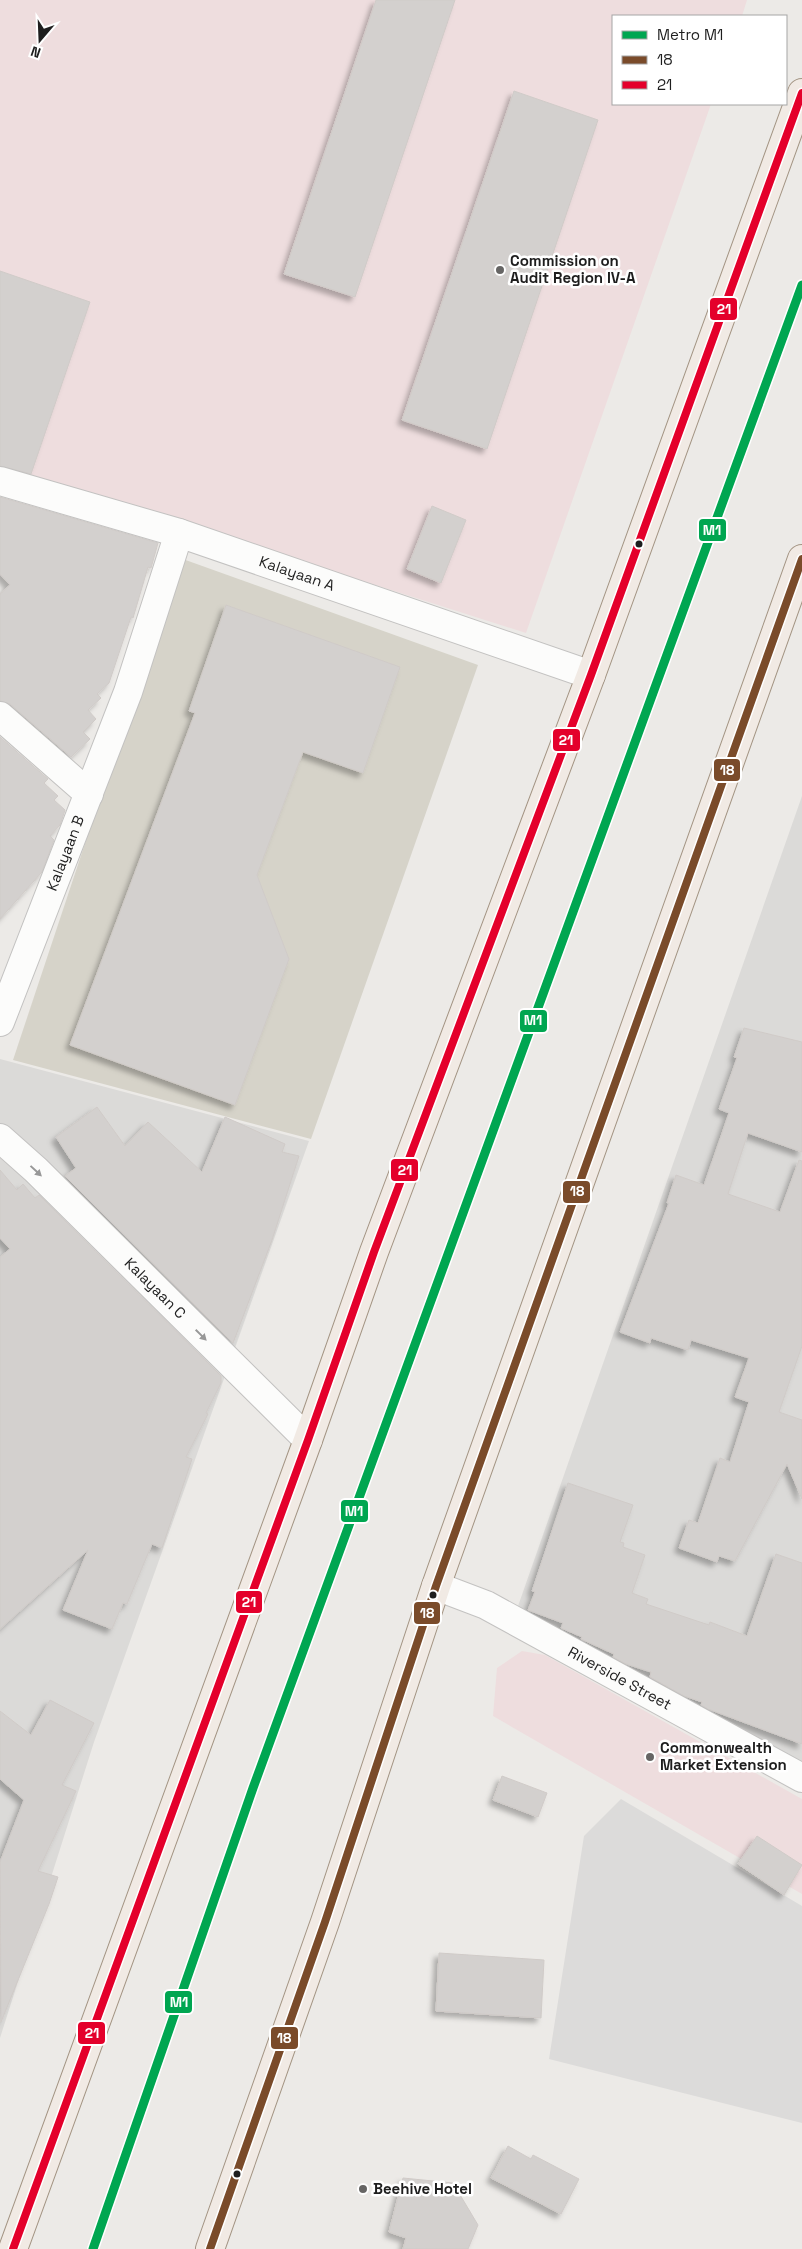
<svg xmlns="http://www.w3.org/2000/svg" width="802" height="2249" font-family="'Space Grotesk',sans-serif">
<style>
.residential{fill:#dbdad8}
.commercial{fill:#eeddde}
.construction{fill:#d6d3c9}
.parking{fill:#dcdbda}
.building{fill:#d3d0ce;stroke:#d0cbc8;filter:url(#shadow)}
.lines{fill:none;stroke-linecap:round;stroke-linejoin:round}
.street-casing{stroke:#c3c2c1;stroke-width:30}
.primary-casing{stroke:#a39483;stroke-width:30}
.street{stroke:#fcfcfb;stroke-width:28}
.primary{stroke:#f1eae4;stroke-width:28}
.bus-1-casing{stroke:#fff;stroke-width:11}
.bus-2-casing{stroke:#fff;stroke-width:11}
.bus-1{stroke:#7a4b2a;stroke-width:8}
.bus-2{stroke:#e4002b;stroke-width:8}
.metro-1-casing{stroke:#fff;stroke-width:12}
.metro-1{stroke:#00a651;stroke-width:9}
.oneway{fill:#989898}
.poi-dot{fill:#666564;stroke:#fff;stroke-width:2}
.bus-dot{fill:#1e1e1e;stroke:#fff;stroke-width:2}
.labels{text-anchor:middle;stroke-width:5;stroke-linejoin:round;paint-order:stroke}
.poi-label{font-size:15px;font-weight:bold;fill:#1e1e1e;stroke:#fff;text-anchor:start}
.street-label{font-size:15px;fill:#1e1e1e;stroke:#fff}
.line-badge{stroke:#fff;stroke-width:2}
.badge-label{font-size:14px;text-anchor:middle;font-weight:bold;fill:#fff}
</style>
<defs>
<filter id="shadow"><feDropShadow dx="-4.5" dy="4.5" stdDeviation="2.5" flood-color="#0004"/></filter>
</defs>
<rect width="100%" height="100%" fill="#eceae7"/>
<g class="residential">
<path d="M 802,796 L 802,1771 L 517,1609 Z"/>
<path d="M 0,1059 L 309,1141 L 94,1742 L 0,2038 Z"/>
</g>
<g class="commercial">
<path d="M 0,0 L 747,0 L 742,16 L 613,16 L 613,104 L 711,104 L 526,633 L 0,465 Z"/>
<path d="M 522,1651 L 545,1655 L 802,1799 L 802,1894 L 493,1716 L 497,1668 Z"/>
</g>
<path class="construction" d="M 180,558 L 478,665 L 311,1139 L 13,1060 Z"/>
<path class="parking" d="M 621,1799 L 802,1906 L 802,2123 L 549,2059 L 584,1836 Z"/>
<g class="building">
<path d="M 376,0 L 455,0 L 355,297 L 284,274 Z"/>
<path d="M 514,91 L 598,120 L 487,449 L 402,420 Z"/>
<path d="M 0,271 L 90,302 L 31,474 L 0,466 Z"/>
<path d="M 0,497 L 158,543 L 151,568 L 148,567 L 133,618 L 131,617 L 109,683 L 97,694 L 101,698 L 88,710 L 96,719 L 83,732 L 90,739 L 71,757 L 10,704 L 0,701 L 0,594 L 10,585 L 0,574 Z"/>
<path d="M 432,506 L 466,520 L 441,583 L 407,569 Z"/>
<path d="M 226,605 L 400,667 L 363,773 L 303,752 L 257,875 L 289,959 L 235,1105 L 70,1045 L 195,713 L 189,711 Z"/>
<path d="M 0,737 L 48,779 L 44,783 L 58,796 L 54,800 L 65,810 L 60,825 L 50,836 L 54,840 L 42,872 L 0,919 Z"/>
<path d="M 744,1028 L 802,1042 L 802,1152 L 748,1133 L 728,1194 L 780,1212 L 799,1160 L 802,1161 L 802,1346 L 779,1412 L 802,1420 L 802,1499 L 787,1464 L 735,1561 L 719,1556 L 717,1562 L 679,1548 L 689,1520 L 698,1523 L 720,1458 L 730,1462 L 749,1402 L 735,1397 L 749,1358 L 691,1340 L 688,1350 L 651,1338 L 650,1343 L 620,1332 L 669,1203 L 667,1203 L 676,1175 L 704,1185 L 729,1113 L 719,1109 L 737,1058 L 734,1057 Z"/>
<path d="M 97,1107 L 125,1146 L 148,1122 L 202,1172 L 225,1117 L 285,1144 L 282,1152 L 299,1156 L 272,1240 L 233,1343 L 65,1176 L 76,1168 L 56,1137 Z"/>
<path d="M 0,1170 L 17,1190 L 23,1184 L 35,1198 L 39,1195 L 221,1376 L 221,1383 L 206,1413 L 208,1414 L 186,1457 L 192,1459 L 162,1548 L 152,1544 L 127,1604 L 123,1603 L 112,1629 L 63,1610 L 88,1550 L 0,1629 L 0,1257 L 10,1249 L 0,1238 Z"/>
<path d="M 568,1483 L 633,1505 L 620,1542 L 624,1543 L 623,1547 L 645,1555 L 632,1593 L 648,1599 L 646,1604 L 709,1625 L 710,1622 L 747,1636 L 776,1554 L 802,1563 L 802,1744 L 708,1709 L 701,1705 L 702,1702 L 684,1696 L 650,1677 L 651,1672 L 626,1664 L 613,1657 L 614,1654 L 581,1639 L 582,1637 L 561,1628 L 563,1623 L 528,1610 L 535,1592 L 532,1591 Z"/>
<path d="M 50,1700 L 94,1723 L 62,1785 L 76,1791 L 38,1871 L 58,1877 L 49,1904 L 1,2022 L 0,1862 L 24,1800 L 0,1779 L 0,1711 L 31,1735 Z"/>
<path d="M 502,1776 L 547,1793 L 538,1817 L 493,1800 Z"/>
<path d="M 757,1836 L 802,1865 L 784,1895 L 738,1864 Z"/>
<path d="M 439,1953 L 544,1960 L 541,2018 L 436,2011 Z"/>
<path d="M 508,2146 L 531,2159 L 533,2155 L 579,2179 L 561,2214 L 491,2178 Z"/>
<path d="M 403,2178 L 453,2183 L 478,2225 L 468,2249 L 403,2249 L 406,2238 L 389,2232 Z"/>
</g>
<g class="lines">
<g class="street-casing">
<g id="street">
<path id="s1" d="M 0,481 L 179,533 L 591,675"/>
<path d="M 0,716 L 89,794"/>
<path id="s2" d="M 0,1022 L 128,692 L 179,533"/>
<path id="s3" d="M 0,1138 L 36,1170 L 308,1440"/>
<path id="s4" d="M 436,1586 L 486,1605 L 802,1778"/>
</g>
</g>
<g class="primary-casing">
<g id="primary">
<path d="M 13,2249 L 308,1440 L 374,1252 L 591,675 L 802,93"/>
<path d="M 210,2249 L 325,1922 L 436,1586 L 802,559"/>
</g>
</g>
<use href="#street" class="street"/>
<use href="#primary" class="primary"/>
<g class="bus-1-casing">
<path id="bus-1" d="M 210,2249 L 325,1922 L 436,1586 L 802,559"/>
</g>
<g class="bus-2-casing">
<path id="bus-2" d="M 13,2249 L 308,1440 L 374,1252 L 591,675 L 802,93"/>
</g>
<use href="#bus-1" class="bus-1"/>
<use href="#bus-2" class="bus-2"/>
<g class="metro-1-casing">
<path id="metro-1" d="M 93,2249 L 253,1788 L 802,285"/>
</g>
<use href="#metro-1" class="metro-1"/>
</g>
<defs><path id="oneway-solid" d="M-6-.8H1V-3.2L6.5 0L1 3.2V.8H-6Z" transform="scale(1.25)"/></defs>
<g class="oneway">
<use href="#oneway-solid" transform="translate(36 1171) rotate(43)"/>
<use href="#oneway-solid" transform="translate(201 1335) rotate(45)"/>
</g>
<g class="poi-dot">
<circle cx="500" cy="270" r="5"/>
<circle cx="650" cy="1757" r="5"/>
<circle cx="363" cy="2189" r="5"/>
</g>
<g class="bus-dot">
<circle cx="639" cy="544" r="4.5"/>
<circle cx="433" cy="1595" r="4.5"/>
<circle cx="237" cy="2174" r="4.5"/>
</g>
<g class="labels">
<g class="poi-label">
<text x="510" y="266">Commission on<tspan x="510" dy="17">Audit Region IV-A</tspan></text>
<text x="660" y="1753">Commonwealth<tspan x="660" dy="17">Market Extension</tspan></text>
<text x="373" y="2194">Beehive Hotel</text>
</g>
<g class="street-label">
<text dy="5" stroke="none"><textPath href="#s1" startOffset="311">Kalayaan A</textPath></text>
<text dy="5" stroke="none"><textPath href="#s2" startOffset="181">Kalayaan B</textPath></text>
<text dy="5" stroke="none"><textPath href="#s3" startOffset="216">Kalayaan C</textPath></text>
<text dy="5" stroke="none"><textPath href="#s4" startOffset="206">Riverside Street</textPath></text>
</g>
</g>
<g class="line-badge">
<rect x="709" y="297" width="29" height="24" rx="5" fill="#e4002b"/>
<rect x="698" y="518" width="29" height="24" rx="5" fill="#00a651"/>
<rect x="552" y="728" width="29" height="24" rx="5" fill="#e4002b"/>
<rect x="713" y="758" width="28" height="24" rx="5" fill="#7a4b2a"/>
<rect x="519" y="1009" width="29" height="24" rx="5" fill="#00a651"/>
<rect x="390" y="1158" width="29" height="24" rx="5" fill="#e4002b"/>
<rect x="562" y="1180" width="29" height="24" rx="5" fill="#7a4b2a"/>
<rect x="340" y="1499" width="29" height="24" rx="5" fill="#00a651"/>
<rect x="235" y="1590" width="28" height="24" rx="5" fill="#e4002b"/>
<rect x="413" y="1601" width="28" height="24" rx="5" fill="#7a4b2a"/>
<rect x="164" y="1990" width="29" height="24" rx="5" fill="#00a651"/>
<rect x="77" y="2021" width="29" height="24" rx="5" fill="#e4002b"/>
<rect x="270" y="2026" width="29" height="24" rx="5" fill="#7a4b2a"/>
</g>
<g class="badge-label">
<text x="724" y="314">21</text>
<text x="712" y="535">M1</text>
<text x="566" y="745">21</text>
<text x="727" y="775">18</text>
<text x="533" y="1025">M1</text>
<text x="405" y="1175">21</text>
<text x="577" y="1196">18</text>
<text x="354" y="1516">M1</text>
<text x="249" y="1607">21</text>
<text x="427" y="1618">18</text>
<text x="179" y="2007">M1</text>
<text x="92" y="2038">21</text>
<text x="284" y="2043">18</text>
</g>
<rect x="612" y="15" width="175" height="90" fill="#ffffff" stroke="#a5a5a5"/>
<rect x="622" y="31" width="25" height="8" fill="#00a651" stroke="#a5a5a5"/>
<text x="657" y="40" font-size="15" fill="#1e1e1e">Metro M1</text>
<rect x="622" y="56" width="25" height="8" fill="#7a4b2a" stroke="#a5a5a5"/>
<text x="657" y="65" font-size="15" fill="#1e1e1e">18</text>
<rect x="622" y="81" width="25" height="8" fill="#e4002b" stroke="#a5a5a5"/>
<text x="657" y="90" font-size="15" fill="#1e1e1e">21</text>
<g transform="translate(40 40) rotate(199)" stroke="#ffffff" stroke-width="4" paint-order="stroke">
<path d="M0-4L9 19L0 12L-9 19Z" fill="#1e1e1e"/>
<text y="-8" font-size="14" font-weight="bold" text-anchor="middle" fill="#1e1e1e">N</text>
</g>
</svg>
